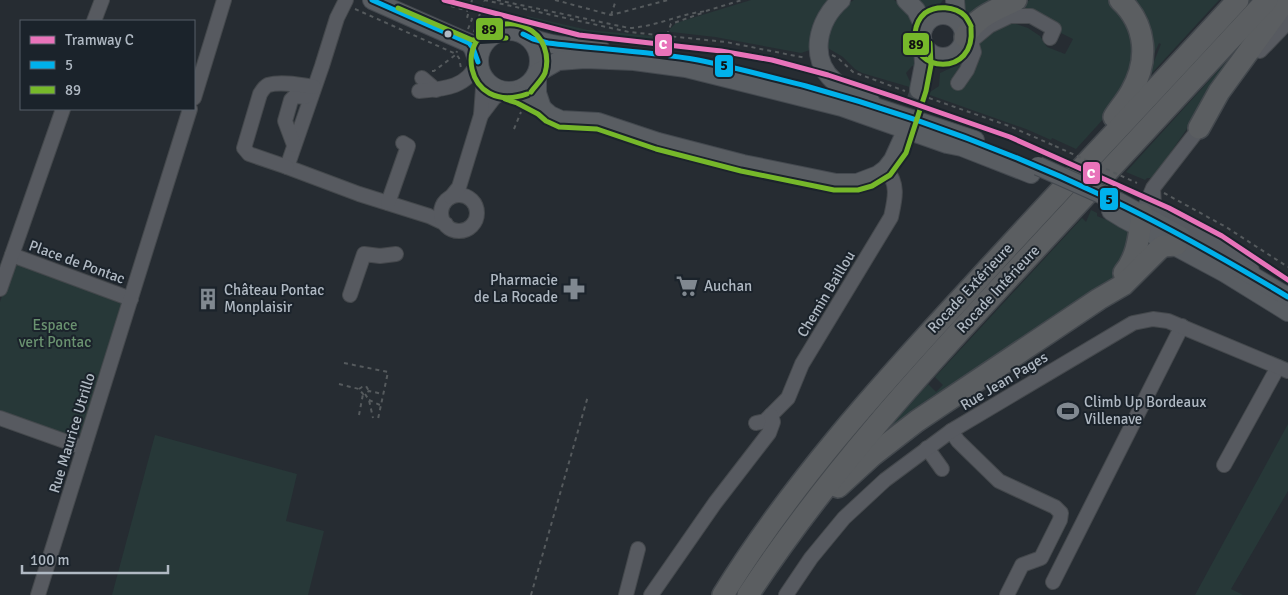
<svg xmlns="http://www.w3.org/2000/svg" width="1288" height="595" font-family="Signika,sans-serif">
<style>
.green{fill:#273838}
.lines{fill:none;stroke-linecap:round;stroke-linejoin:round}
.major-tunnel{stroke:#3b4148;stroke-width:18;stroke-dasharray:18 9;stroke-linecap:butt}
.minor-casing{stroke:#44484c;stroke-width:16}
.major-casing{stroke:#44494f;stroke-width:20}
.highway-casing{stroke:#43484d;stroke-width:24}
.path{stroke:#555a5d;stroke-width:2;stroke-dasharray:4 4;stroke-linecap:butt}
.minor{stroke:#575a60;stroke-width:14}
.major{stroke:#595d62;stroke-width:18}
.highway{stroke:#5b5e61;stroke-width:21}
.major-bridge-casing{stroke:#44494f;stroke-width:20;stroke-linecap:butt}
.path-bridge{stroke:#555a5d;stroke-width:2;stroke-dasharray:4 4;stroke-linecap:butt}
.major-bridge{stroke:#595d62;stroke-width:18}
.bus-1-casing{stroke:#1b232b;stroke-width:9}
.bus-2-casing{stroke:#1b232b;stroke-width:9}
.bus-1{stroke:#00b1eb;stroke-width:5}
.bus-2{stroke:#76b82a;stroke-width:5}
.tram-1-casing{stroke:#1b232b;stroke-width:9}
.tram-1{stroke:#e873ba;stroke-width:5}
.bus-dot{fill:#b0b9c3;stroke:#1b232b;stroke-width:2}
.labels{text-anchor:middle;stroke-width:4;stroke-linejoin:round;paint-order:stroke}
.street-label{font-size:15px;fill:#b0b9c3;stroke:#1b232b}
.poi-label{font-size:15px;fill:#b0b9c3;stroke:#1b232b;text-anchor:start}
.park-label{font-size:15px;fill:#6a9270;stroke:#1b232b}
.line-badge{stroke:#1b232b;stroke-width:2}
.badge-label{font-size:14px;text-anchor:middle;font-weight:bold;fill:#fff}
.pale-badge-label{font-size:14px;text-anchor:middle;font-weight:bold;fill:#111}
</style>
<rect width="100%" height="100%" fill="#262c32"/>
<g class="green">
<path d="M 751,0 L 834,0 L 810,50 L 801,53 L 715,37 L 671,32 L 669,30 L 676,23 Z"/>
<path d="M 854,0 L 894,0 L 901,4 L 918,24 L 916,42 L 920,64 L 912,66 L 906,73 L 913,88 L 862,73 L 855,69 L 843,57 L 826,47 L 827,30 L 847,4 Z"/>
<path d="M 913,0 L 943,0 L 938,7 L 923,17 Z"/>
<path d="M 961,0 L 1007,0 L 969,24 Z"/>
<path d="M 1030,0 L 1110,0 L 1129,20 L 1136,59 L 1116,105 L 1076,149 L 1052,138 L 1051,140 L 1026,129 L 927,94 L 939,86 L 940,73 C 955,66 977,58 980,39 L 1001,22 L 1016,24 L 1028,28 L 1040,36 L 1047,47 L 1065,54 L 1073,39 L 1057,31 L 1001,13 Z"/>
<path d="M 1128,0 L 1219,0 L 1152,73 L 1149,74 L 1161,44 L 1159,43 L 1146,72 Z"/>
<path d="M 527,16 L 588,30 L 675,38 L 674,48 L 580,38 L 524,24 Z"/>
<path d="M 1256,29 L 1155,175 L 1150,178 L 1147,178 L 1145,180 L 1126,172 Z"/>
<path d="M 1091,210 L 1097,213 L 1097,216 L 1117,224 L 1133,234 L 1121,270 L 1112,281 L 881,437 L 928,384 L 936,392 L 943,385 L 935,377 L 1082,218 L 1086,222 Z"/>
<path d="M 24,263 L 115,296 L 123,305 L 83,433 L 72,438 L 0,413 L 0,302 L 12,267 Z"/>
<path d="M 1288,424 L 1288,491 L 1231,589 L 1243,595 L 1195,595 Z"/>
<path d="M 155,435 L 297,474 L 286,521 L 324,531 L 308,595 L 112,595 Z"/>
</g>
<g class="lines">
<path class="major-tunnel" d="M 905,132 L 919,90"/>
<g class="minor-casing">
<g id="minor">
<path d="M 346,0 L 337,18 L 322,66 L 287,167 L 359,194 L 429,216 L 446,224"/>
<path d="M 94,21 L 102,0"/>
<path d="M 1260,51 L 1288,22"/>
<path d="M 422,78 L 436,90"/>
<path d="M 958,83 L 967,70 L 974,52 L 971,41 L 989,26 L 1010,16 L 1031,16 L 1054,29 L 1050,38"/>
<path d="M 419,91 C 444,89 467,88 478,62"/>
<path d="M 194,98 L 224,0"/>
<path d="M 481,115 L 494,98 L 503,91"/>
<path d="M 294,145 L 285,121 L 291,100 L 295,96 L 305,97 L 312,92"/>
<path d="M 287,167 L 249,154 L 244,148 L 260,94 C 262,91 264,87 268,85 C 281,81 301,85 314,87"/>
<path d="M 1153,189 L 1154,204 L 1160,212 L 1230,253 L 1252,270"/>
<circle cx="459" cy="213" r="18"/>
<path d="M 451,197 L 459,187 L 481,115 L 483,88 L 482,77"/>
<path d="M 388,203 L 408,146 L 403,143"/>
<path d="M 1134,213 L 1142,214 L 1153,188 L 1205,121"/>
<path d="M 12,255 L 131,299"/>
<path d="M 0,289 L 63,109"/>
<path d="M 350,295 L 364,254 L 380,256 L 396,254"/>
<path d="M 0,418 L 84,448"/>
<path d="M 756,423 L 765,421 L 788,398 L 802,364 L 891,217 C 895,199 899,184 886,169"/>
<path d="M 951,431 L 958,441 L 999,481 L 1055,507 L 1061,513 L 1060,520 L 1041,558 L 1022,565 L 1007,595"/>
<path d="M 927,448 L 942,469"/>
<path d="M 1224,465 L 1278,367"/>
<path d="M 1053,582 L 1182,326"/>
<path d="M 38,595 L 190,109"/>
<path d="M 626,595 L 638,549"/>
<path d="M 651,595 L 715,503 L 769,433 L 773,422 L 771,415"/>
<path d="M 786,595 L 811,558 L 844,518 L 885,480 L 951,431 L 1133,323 L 1153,319 L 1168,321 L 1288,371"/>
</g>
</g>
<g class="major-casing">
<g id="major">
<path d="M 372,0 L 469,43 L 473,48 L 478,62"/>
<path d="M 841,0 C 818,20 808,58 834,81 C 844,90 859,96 871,102"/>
<path d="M 906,0 L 916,10 L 924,27"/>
<path d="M 955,0 L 956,13 L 960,23"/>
<circle cx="943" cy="36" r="21"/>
<circle cx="509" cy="61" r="30"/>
<path d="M 523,34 C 547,47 574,47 600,48"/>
<path d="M 919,90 L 924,64 L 923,43"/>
<path d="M 507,92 L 520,96 L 542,108 L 550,115 L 561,120 L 598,122 L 658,142 L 743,164 L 836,183 L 857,183 L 878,175 L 886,169 L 893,160 L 903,138"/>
<path d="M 857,101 L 975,140"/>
<path d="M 542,108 L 537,93 L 537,73 L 558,61 L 585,59 L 634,61 L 686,68 L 842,107 L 947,144 L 962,147 L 1031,174"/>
<path d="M 1119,202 L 1181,236"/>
<path d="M 1111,211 L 1124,219 L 1225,273 L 1288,312"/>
<path d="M 1239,268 L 1288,297"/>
</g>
</g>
<g class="highway-casing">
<g id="highway">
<path d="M 965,37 C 976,16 996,10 1016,0"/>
<path d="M 1114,117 C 1119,109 1126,101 1131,92 C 1149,61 1147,25 1120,0"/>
<path d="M 1199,128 L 1219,92 L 1286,0"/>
<path d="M 1124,273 C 1138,256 1139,235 1142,214"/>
<path d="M 838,487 L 873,455 L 917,421 L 1099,299 L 1123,285 L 1158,250 L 1163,246 L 1176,245"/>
<path d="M 723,595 C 791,485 878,388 966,293 C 1056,194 1148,98 1238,0"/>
<path d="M 748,595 C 826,476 922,371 1018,268 C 1101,178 1184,89 1267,0"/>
</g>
</g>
<g class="path">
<path d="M 484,0 L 629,32 L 726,42 L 806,58"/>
<path d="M 497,0 L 629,28 C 656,27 681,13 708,11"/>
<path d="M 555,0 L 611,15 L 668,0"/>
<path d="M 451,6 L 468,11"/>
<path d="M 355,9 L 456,54 L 457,51"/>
<path d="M 706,11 L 742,0"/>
<path d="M 611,15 L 616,0"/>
<path d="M 468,29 L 472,19 L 467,18 L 472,0"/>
<path d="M 474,32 L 484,1"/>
<path d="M 667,35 L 671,24 L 702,13"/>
<path d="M 832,55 L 838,58 L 853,72 L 905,91"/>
<path d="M 432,71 L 434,71 L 454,56 L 456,54 L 459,58 L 461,68"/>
<path d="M 929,98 L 1009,126 L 1055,146"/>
<path d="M 514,129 L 521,112"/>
<path d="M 1164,193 L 1226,227 L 1288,267"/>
<path d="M 344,363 L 388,372 L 378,419"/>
<path d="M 339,384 L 359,389 L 363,394 L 369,391 L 383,394"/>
<path d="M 359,389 L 362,387 L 366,386 L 369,391"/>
<path d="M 365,394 L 369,400 L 373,418"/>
<path d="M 369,400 L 380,405"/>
<path d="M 359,415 L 363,394"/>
<path d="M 531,595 L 588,396"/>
</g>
<use href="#minor" class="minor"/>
<use href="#major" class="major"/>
<use href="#highway" class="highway"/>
<g class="major-bridge-casing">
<path id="major-bridge" d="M 1038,166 L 1119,202"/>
</g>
<path class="path-bridge" d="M 1055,146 L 1137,183"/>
<use href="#major-bridge" class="major-bridge"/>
<g class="bus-1-casing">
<g id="bus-1">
<path d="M 372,0 L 469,43 L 473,48 L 478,62"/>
<path d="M 523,34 L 533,39 L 548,43 C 598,49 648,51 698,60 C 734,67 770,77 806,86 C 908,114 1008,151 1103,196 C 1167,226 1228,261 1288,297"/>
</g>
</g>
<g class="bus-2-casing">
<g id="bus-2">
<path d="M 398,8 L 472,40 L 506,38"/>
<path d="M 971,26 C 969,22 967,18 965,16 C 955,6 936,5 925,13 C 919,18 916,25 915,33 C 910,73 976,78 971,28"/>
<path d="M 527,94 C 464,116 451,30 505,24 C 513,23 520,24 527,28 C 544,36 550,56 545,73 C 542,80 535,86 531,92"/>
<path d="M 505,99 L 517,103 L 538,114 L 546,121 L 559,127 L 597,129 L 656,149 L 741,171 L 834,190 L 858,190 L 872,186 L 890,175 L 906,153 L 926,91 L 931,65 L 930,43"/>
</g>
</g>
<use href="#bus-1" class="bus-1"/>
<use href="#bus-2" class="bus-2"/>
<g class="tram-1-casing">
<path id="tram-1" d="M 444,0 L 579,35 L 721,51 L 772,60 L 828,75 L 901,99 L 1010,137 L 1169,208 L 1222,236 L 1288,280"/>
</g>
<use href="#tram-1" class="tram-1"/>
</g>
<defs>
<g id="supermarket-bare" transform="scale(1.725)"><path d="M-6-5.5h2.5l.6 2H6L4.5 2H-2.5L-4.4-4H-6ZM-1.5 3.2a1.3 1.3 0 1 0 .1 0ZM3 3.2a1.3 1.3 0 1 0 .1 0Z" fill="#808890" stroke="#1b232b" stroke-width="2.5" paint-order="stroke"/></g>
<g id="pharmacy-bare" transform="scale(1.725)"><path d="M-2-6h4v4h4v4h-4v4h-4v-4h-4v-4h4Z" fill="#808890" stroke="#1b232b" stroke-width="2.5" paint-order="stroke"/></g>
<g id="building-bare" transform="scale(1.725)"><path d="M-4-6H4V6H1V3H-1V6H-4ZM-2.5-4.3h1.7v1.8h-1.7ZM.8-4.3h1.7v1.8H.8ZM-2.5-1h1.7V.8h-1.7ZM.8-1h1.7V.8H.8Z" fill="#808890" stroke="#1b232b" stroke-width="2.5" paint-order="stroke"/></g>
<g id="stadium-bare" transform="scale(1.725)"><path d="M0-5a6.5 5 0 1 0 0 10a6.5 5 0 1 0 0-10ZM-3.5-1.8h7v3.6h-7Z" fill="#808890" stroke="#1b232b" stroke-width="2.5" paint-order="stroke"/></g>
</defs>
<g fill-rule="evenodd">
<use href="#supermarket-bare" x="687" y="286"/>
<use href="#pharmacy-bare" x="574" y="289"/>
<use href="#building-bare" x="208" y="299"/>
<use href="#stadium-bare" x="1068" y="411"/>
</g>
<circle class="bus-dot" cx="448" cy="34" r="4.5"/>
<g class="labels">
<g class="street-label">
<text transform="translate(77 262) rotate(20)" y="5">Place de Pontac</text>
<text transform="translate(970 288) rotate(-47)" y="5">Rocade Extérieure</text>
<text transform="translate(998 289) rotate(-47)" y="5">Rocade Intérieure</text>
<text transform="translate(826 294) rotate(-59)" y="5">Chemin Baillou</text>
<text transform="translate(1004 381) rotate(-31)" y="5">Rue Jean Pages</text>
<text transform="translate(72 433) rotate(-73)" y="5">Rue Maurice Utrillo</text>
</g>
<g class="poi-label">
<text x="558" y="285" text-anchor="end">Pharmacie<tspan x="558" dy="17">de La Rocade</tspan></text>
<text x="704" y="291">Auchan</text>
<text x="224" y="295">Château Pontac<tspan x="224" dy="17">Monplaisir</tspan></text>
<text x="1084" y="407">Climb Up Bordeaux<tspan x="1084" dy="17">Villenave</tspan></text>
</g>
<g class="park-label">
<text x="55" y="330">Espace<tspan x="55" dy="17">vert Pontac</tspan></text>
</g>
</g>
<g class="line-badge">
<rect x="475" y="17" width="29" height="24" rx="5" fill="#76b82a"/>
<rect x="902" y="32" width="28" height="24" rx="5" fill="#76b82a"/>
<rect x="654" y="33" width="19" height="24" rx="5" fill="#e873ba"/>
<rect x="714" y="54" width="20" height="24" rx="5" fill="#00b1eb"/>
<rect x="1082" y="161" width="19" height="24" rx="5" fill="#e873ba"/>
<rect x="1099" y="187" width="20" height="24" rx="5" fill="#00b1eb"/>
</g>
<g class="badge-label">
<text x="663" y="49">C</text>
<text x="1091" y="178">C</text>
</g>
<g class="pale-badge-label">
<text x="489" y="34">89</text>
<text x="916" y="49">89</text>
<text x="724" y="70">5</text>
<text x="1109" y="204">5</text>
</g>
<rect x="20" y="20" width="175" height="90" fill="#1b232b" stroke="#575f68"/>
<rect x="30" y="36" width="25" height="8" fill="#e873ba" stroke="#575f68"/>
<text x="65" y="45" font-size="15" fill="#b0b9c3">Tramway C</text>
<rect x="30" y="61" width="25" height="8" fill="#00b1eb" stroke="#575f68"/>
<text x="65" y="70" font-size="15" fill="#b0b9c3">5</text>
<rect x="30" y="86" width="25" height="8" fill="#76b82a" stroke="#575f68"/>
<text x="65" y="95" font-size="15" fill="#b0b9c3">89</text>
<path d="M22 565v8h146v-8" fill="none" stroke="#b0b9c3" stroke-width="2.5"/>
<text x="30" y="565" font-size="15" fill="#b0b9c3" stroke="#1b232b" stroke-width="4" paint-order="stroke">100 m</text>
</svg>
